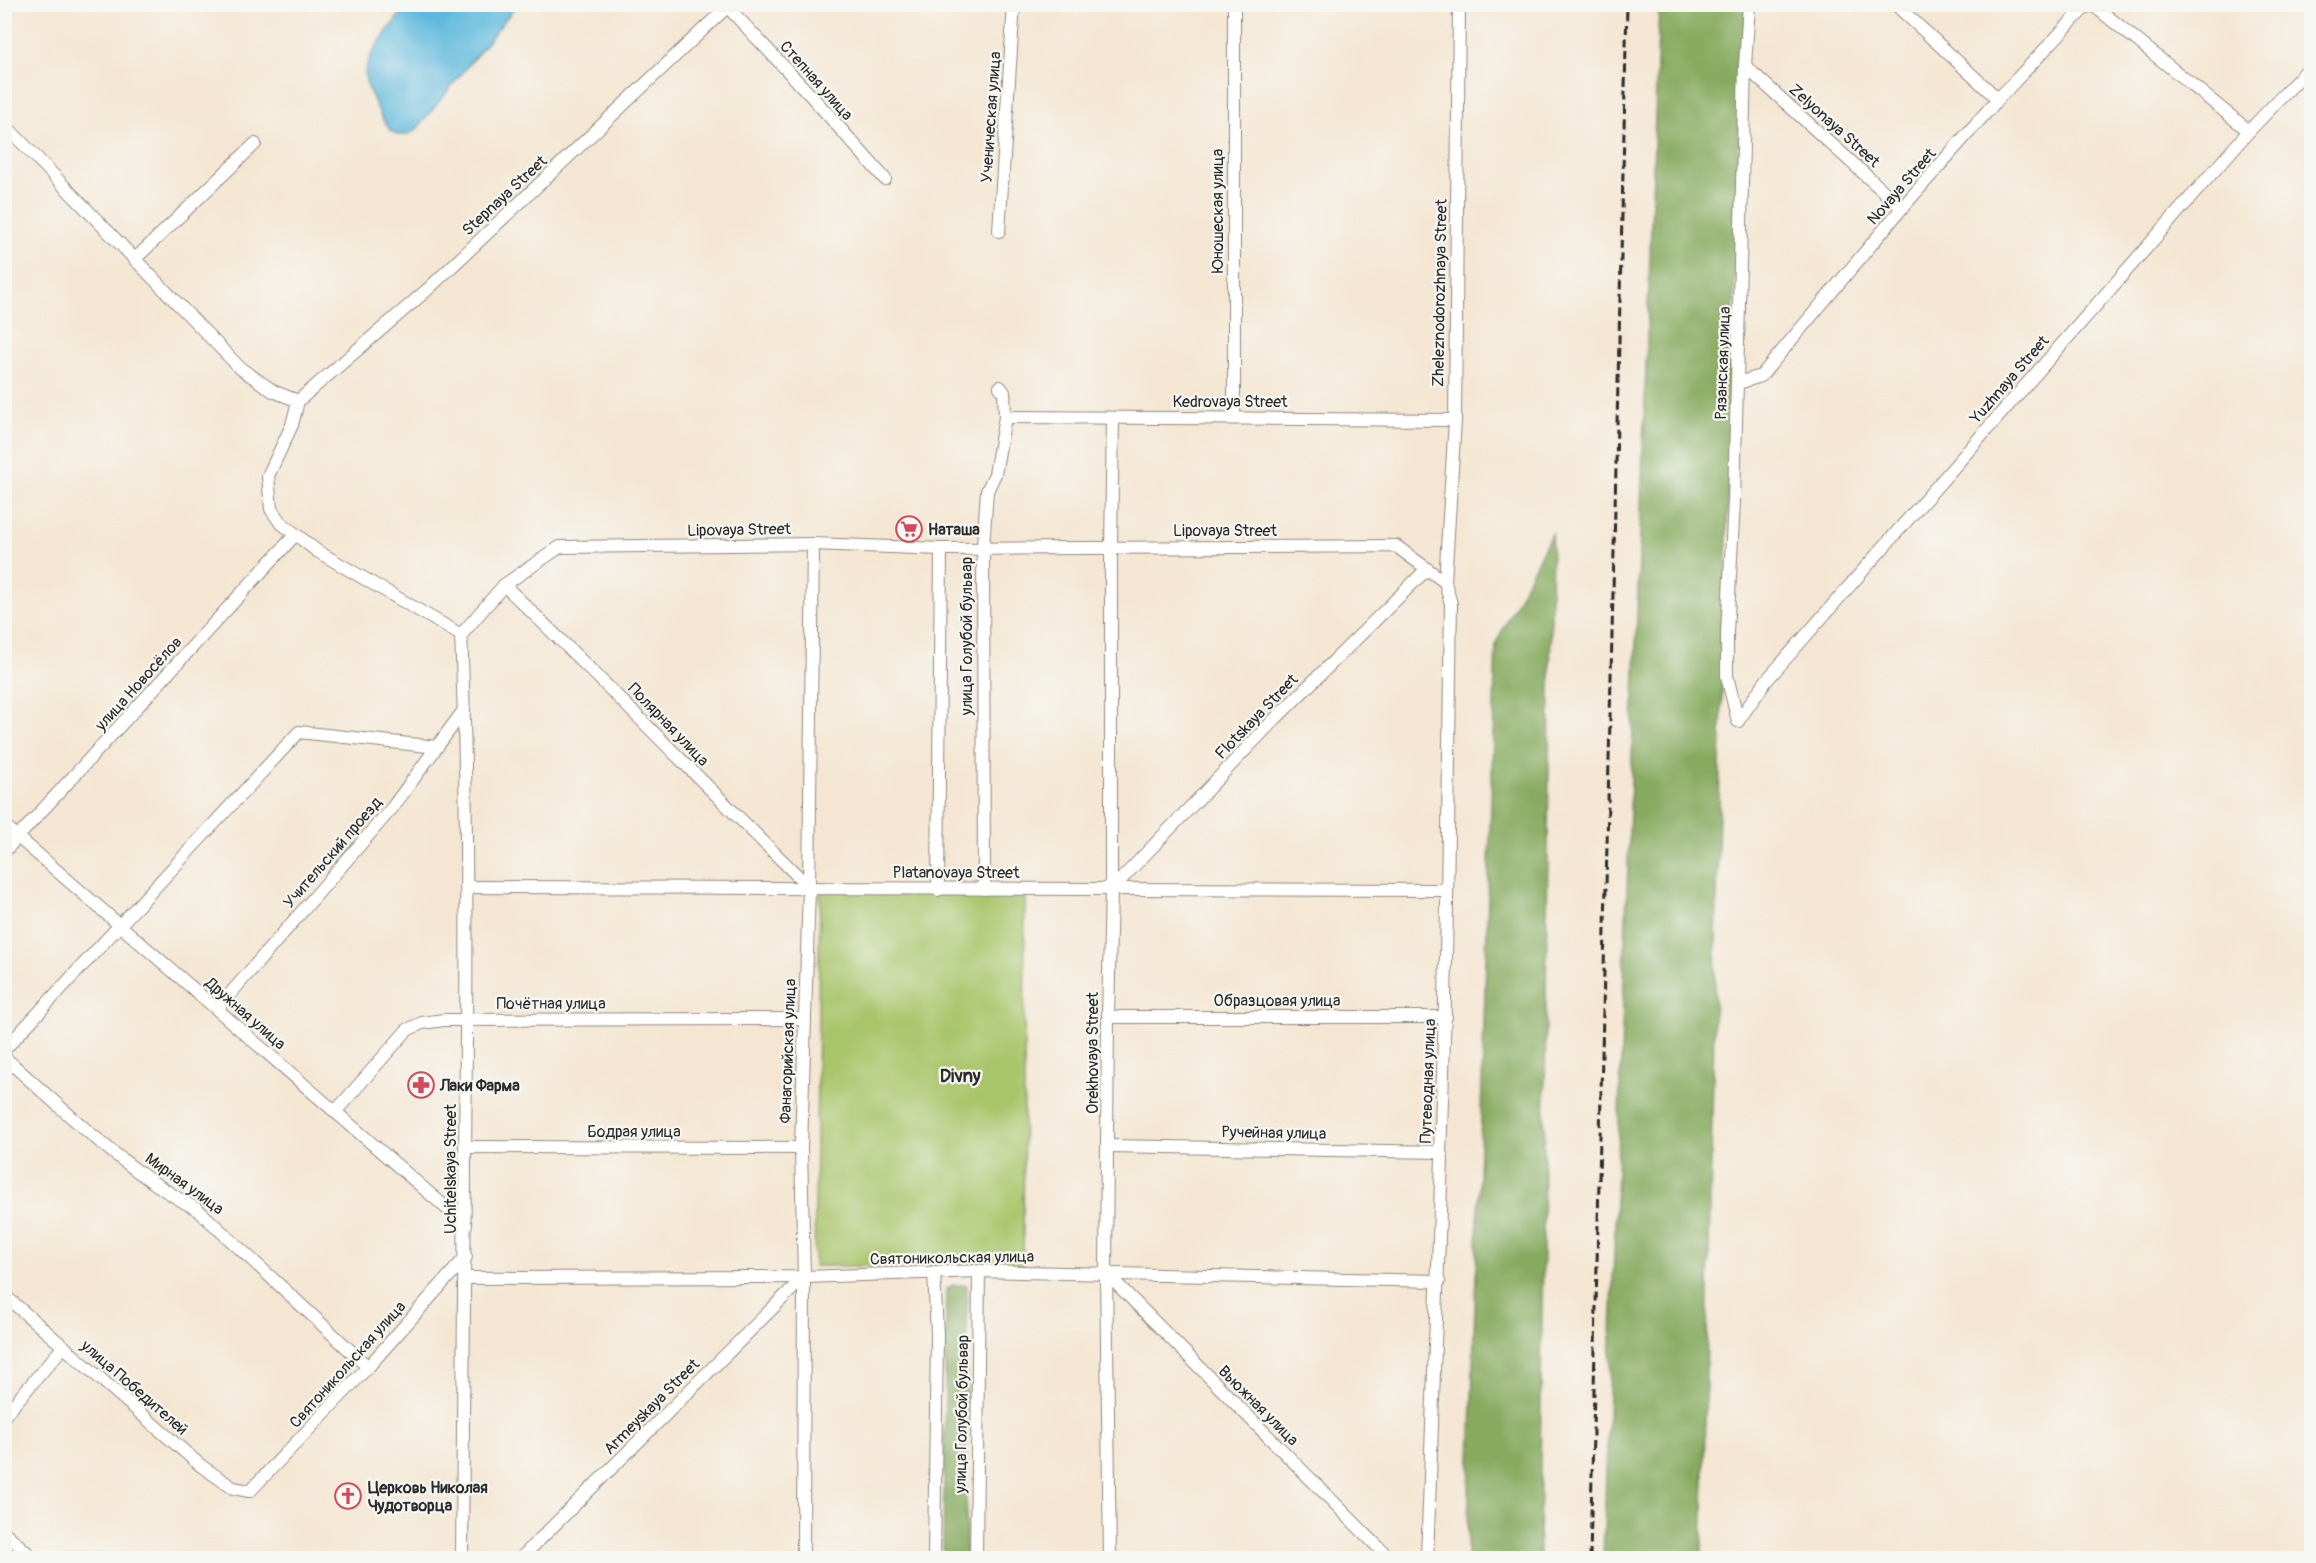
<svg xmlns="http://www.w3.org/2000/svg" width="2316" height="1563" font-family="Pangolin,sans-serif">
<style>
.green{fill:#a9c56b;stroke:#6a784b;stroke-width:1.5}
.forest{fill:#86aa5f;stroke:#586a45;stroke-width:1.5}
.water{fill:#5fb9dd;stroke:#457284;stroke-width:1.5}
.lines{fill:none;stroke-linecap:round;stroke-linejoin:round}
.minor-casing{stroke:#90887e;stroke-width:14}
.minor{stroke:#fff;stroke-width:12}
.rail{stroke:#2b2b2b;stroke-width:3;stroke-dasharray:9 4.5;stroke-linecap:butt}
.labels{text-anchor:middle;stroke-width:4.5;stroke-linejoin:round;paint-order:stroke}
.street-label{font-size:16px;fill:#2b2b2b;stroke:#f6f6f2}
.poi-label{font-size:16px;font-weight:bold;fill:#2b2b2b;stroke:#f6f6f2;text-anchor:start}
.neighbourhood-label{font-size:18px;font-weight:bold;fill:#2b2b2b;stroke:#f6f6f2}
</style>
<rect width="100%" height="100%" fill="#f6f6f2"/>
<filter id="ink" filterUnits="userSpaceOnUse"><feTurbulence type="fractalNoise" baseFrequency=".0167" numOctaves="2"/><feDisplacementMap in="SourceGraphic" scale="12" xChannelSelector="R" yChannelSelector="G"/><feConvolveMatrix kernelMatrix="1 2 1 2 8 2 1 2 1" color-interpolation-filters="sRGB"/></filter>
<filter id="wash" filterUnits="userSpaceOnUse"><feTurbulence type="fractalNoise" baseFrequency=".008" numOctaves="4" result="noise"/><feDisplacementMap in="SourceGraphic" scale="24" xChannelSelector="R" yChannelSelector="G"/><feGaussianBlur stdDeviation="1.35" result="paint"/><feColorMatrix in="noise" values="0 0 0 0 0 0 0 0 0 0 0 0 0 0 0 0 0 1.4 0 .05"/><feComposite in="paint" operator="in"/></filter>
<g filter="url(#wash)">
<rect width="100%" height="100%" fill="#f4e6d2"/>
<path class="green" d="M 820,891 L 1025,891 L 1023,1266 L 814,1266 Z"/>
<g class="forest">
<path d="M 1659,5 L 1746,5 L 1740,101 L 1720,766 L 1702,1558 L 1603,1558 Z"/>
<path d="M 1552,532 L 1539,1558 L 1467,1558 L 1496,643 Z"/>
<path d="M 953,1285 L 967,1285 L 966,1558 L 943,1558 L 946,1290 Z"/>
</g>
<path class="water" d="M 408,4 L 517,5 L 417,129 C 394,147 383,122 375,103 C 370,92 363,80 366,68 C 373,45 394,24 408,4 Z"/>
</g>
<g filter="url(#ink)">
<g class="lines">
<g class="minor-casing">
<g id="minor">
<path d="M 725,4 L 813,98 L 885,179"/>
<path d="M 1234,4 L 1234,417"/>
<path d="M 1895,4 L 1998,99"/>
<path d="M 2092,4 L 2249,131"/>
<path d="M 1745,66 L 1902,208"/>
<path d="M 4,124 L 240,368 L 273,391 L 298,401"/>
<path d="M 999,231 L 1014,4"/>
<path d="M 135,259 L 255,144"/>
<path d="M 1738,383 L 1761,376 L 1902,208 L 1998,99 L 2088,4"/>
<path d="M 298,401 L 427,290 L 727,7"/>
<path d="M 298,401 L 292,425 L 268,476 L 271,509 L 280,522 L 317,551 L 461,635"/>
<path d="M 1005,417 L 1455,420"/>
<path d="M 1445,582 L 1455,420 L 1459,4"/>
<path d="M 504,585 C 607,684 707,787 809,887"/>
<path d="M 461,635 L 504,585 L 560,547 L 813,544 L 941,549 L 1396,546 L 1445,582 L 1451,604 C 1448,786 1448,969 1440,1152 L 1442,1158 L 1427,1558"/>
<path d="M 461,635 C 467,768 467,901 466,1034 C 466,1209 464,1384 462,1558"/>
<path d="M 1738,721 L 1766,681 L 2249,131 L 2312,65"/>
<path d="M 1738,721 L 1727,676 L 1727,633 L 1734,501 L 1745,66 L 1749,4"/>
<path d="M 4,825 L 466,1225"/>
<path d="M 4,852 L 295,535"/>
<path d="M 467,887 L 1446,890"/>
<path d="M 984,889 L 983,547 L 987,491 L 995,474 L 1005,417 L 1004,392 L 1000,387"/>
<path d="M 938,890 L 941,549"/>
<path d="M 1111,890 L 1272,722 L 1427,569"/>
<path d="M 217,1009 L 392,808 L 464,710"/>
<path d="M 1108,1017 L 1446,1017"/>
<path d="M 4,1050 L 299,732 L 437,747"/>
<path d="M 4,1057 C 63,1109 128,1173 197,1209 L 368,1367"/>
<path d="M 336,1111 L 407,1030 L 422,1023 L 444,1020 L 805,1019"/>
<path d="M 1108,1146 L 1440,1152"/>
<path d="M 466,1147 L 801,1148"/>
<path d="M 934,1272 L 937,1335 L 934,1558"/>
<path d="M 1106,1273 L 1389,1558"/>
<path d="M 465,1278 L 804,1277 L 979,1271 L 1439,1281"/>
<path d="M 4,1295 L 200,1465 L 233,1488 L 250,1491 L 368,1367 L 466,1257"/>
<path d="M 4,1416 L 64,1346"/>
<path d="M 4,1532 L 33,1558"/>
<path d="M 521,1558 L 804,1277"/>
<path d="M 803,1558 L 804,1277 L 801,1148 L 809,887 L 813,544"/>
<path d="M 976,1558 L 979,1271"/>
<path d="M 1110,1558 L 1106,1273 L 1108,1017 L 1111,890 L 1111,547 L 1113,419"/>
</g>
</g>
<use href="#minor" class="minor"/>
<path class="rail" d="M 1590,1558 L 1627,4"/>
</g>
</g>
<defs>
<g id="supermarket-ring" transform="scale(1.35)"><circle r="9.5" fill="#f6f6f2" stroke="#d1495b" stroke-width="1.5"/><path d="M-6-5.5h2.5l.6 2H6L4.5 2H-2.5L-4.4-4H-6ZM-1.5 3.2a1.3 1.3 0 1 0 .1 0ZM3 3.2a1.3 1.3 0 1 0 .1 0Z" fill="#d1495b"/></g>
<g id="pharmacy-ring" transform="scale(1.35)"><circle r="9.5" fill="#f6f6f2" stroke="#d1495b" stroke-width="1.5"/><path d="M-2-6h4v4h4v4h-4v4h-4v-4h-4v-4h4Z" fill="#d1495b"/></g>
<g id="church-ring" transform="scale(1.35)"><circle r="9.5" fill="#f6f6f2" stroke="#d1495b" stroke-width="1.5"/><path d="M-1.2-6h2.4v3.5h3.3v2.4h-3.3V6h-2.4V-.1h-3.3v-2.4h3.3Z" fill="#d1495b"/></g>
</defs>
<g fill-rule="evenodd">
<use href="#supermarket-ring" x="909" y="529"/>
<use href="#pharmacy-ring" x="421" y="1085"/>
<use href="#church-ring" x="348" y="1496"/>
</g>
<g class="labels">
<g class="street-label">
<text transform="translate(817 80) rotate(48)" y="6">Степная улица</text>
<text transform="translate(990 117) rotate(-86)" y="6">Ученическая улица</text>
<text transform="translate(1835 125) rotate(42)" y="6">Zelyonaya Street</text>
<text transform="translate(1901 186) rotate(-49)" y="6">Novaya Street</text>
<text transform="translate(504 195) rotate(-43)" y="6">Stepnaya Street</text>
<text transform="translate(1217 211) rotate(-90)" y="6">Юношеская улица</text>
<text transform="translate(1439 293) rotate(-89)" y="6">Zheleznodorozhnaya Street</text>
<text transform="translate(1722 363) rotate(-88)" y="6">Рязанская улица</text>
<text transform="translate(2009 379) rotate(-49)" y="6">Yuzhnaya Street</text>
<text x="1230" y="407">Kedrovaya Street</text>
<text transform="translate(739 529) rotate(-1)" y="6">Lipovaya Street</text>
<text x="1225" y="536">Lipovaya Street</text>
<text transform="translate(966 636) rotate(-90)" y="6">улица Голубой бульвар</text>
<text transform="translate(138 683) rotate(-48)" y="6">улица Новосёлов</text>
<text transform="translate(1256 716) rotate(-46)" y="6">Flotskaya Street</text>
<text transform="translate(669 724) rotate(46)" y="6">Полярная улица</text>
<text transform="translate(332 852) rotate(-49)" y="6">Учительский проезд</text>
<text x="956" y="878">Platanovaya Street</text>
<text x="1277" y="1006">Образцовая улица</text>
<text x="551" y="1009">Почётная улица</text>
<text transform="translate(246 1013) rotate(41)" y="6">Дружная улица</text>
<text transform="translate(787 1051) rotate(-88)" y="6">Фанагорийская улица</text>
<text transform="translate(1092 1053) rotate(-90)" y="6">Orekhovaya Street</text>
<text transform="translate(1427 1081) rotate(-88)" y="6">Путеводная улица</text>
<text x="634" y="1137">Бодрая улица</text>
<text transform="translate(1274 1132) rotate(1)" y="6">Ручейная улица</text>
<text transform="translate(450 1169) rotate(-90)" y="6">Uchitelskaya Street</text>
<text transform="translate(185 1183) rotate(36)" y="6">Мирная улица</text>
<text transform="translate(952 1257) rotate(-1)" y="6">Святоникольская улица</text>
<text transform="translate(347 1364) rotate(-48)" y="6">Святоникольская улица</text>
<text transform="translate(135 1387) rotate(41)" y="6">улица Победителей</text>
<text transform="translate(1259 1405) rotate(45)" y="6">Вьюжная улица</text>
<text transform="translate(651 1406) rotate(-45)" y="6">Armeyskaya Street</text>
<text transform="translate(961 1414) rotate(-89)" y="6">улица Голубой бульвар</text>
</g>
<g class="poi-label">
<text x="928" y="535">Наташа</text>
<text x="440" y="1091">Лаки Фарма</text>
<text x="368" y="1493">Церковь Николая<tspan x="368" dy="18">Чудотворца</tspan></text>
</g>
<g class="neighbourhood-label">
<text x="960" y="1082">Divny</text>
</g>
</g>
<rect width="2316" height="1563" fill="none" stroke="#f6f6f2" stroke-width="24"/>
</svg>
